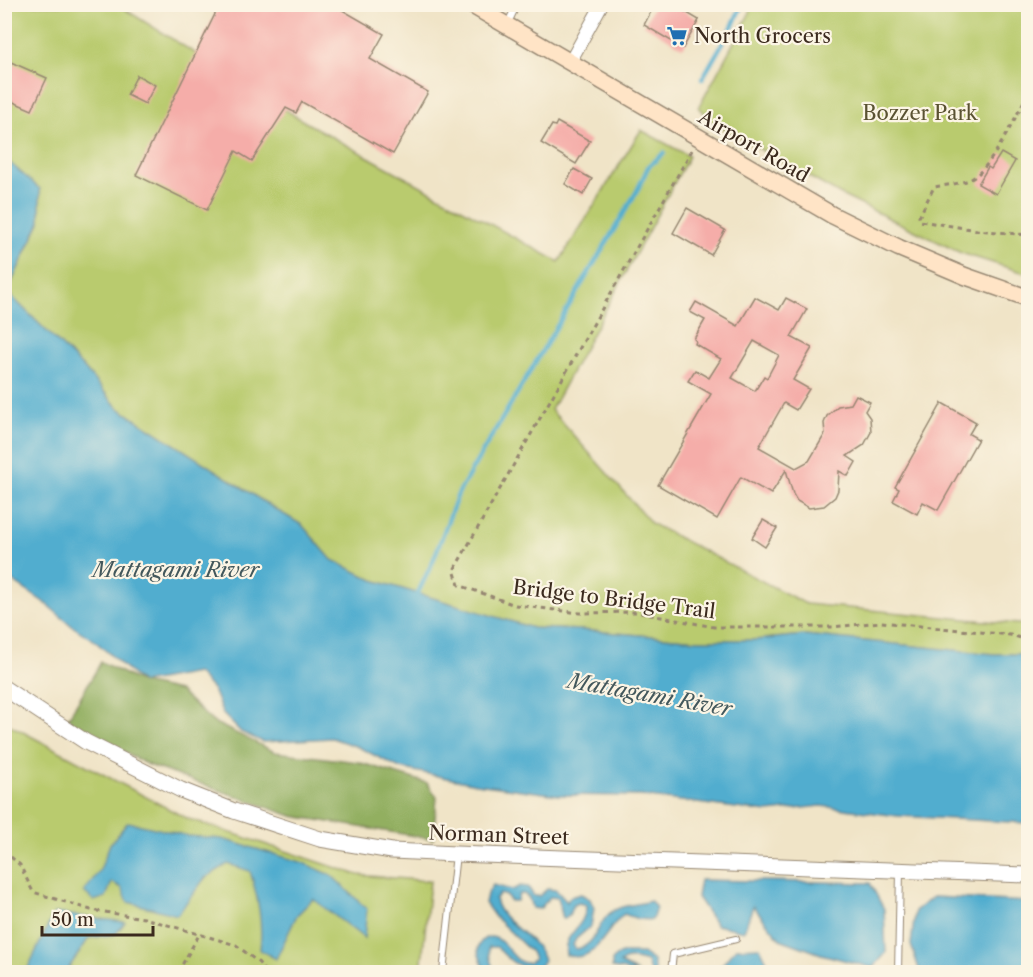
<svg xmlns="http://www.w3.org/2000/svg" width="1033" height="977" font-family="'Libre Caslon Text',serif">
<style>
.green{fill:#b9cb6e;stroke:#7a7a46;stroke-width:1.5}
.forest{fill:#92af61;stroke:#666c40;stroke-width:1.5}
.water{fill:#51adcf;stroke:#466c76;stroke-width:1.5}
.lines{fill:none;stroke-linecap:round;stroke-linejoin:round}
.stream{stroke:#51adcf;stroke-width:4.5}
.building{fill:#f5ada9;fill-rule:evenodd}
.service-casing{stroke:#968772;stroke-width:8}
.minor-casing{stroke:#968772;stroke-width:14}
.tertiary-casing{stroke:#968772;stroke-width:17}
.secondary-casing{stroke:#968772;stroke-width:19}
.path{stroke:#968772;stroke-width:3;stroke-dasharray:4.5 4.5;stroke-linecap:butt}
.service{stroke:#fff;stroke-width:6}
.minor{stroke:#fff;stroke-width:12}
.tertiary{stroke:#fff;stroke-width:15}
.secondary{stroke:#ffe4c6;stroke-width:16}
.labels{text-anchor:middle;stroke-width:4.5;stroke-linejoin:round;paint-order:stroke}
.poi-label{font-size:20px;fill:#3b2a1e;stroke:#fcf5e5;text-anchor:start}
.park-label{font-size:20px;fill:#5a5232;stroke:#fcf5e5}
.street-label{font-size:20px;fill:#3b2a1e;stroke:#fcf5e5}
.water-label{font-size:21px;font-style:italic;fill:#43585c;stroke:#fcf5e5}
</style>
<rect width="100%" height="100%" fill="#fcf5e5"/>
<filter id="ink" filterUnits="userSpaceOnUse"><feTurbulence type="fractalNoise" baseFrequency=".0167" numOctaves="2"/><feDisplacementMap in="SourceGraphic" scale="12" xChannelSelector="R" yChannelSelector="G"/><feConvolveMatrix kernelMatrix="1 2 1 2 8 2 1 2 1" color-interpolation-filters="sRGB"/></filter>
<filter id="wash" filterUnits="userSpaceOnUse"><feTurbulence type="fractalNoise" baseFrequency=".008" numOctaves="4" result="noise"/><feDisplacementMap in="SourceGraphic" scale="24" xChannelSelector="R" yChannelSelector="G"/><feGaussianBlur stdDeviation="1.35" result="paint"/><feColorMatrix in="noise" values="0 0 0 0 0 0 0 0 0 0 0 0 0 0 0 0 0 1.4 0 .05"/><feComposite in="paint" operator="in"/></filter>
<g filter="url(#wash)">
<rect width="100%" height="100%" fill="#f0e4c7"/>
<g class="green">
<path d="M 5,5 L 118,5 L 305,122 L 559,262 L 641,130 L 689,156 L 551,410 L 652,524 L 806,604 L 1028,625 L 1028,654 L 994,654 L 805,635 L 755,640 L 698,640 L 581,630 L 533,628 L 373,580 L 332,560 L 302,525 L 275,509 L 118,408 L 83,367 L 7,292 L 40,222 L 40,189 L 9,163 L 5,170 Z"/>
<path d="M 754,5 L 1028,5 L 1028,274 L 961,253 L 843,196 L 712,122 L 699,107 Z"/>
<path d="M 4,722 L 186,818 L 358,875 L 430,881 L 421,972 L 5,972 Z"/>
</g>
<path class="forest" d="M 101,662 L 142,683 L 179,691 L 213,722 L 275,752 L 358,762 L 427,783 L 437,797 L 433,839 L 292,816 L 148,765 L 67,720 Z"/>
<g class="water">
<path d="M 9,162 L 40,189 L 40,222 L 7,292 L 83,367 L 118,408 L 275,509 L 302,525 L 332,560 L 373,580 L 533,628 L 581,630 L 698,640 L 755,640 L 805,635 L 994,654 L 1028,654 L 1028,823 L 898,816 L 821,806 L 768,812 L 641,796 L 559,795 L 476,784 L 400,768 L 358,747 L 332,738 L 263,742 L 241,732 L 223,714 L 213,690 L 197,673 L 142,683 L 96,642 L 72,626 L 45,603 L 5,576 L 4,170 Z"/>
<path d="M 128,822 L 189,836 L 222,839 L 301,862 L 331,875 L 367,909 L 364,938 L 313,899 L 297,915 L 276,959 L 260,950 C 263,922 258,898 250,871 L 228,864 L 205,878 L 177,915 L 128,902 L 122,888 L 112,882 L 106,897 L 94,901 L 84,892 L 100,870 L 110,844 Z"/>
<path d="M 700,880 L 870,883 L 884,909 L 886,953 L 873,968 L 821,954 L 780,939 L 753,906 L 744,931 L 716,925 L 697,897 Z"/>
<path d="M 493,885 L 512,890 L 520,886 L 528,887 L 534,896 L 539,896 L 547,889 L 556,890 L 567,902 L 570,897 L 581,894 L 590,899 L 594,908 L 591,926 L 576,939 L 573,945 L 576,949 C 595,946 596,928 607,916 C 618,904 637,905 651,901 L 656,908 L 652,920 L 638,919 L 624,914 C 605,929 596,965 566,955 C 562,932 586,929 586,905 L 579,903 L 573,905 L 569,915 L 563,919 L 558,898 L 550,897 L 540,909 L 532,908 L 529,898 L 524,894 L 519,894 L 517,901 L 510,901 L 507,896 L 500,894 L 495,899 C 500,925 535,933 544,960 L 538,969 C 519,969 509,961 497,947 L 489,947 C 487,956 492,961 493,970 L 474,972 L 483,967 C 483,959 477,956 478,949 C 479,944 481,940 486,938 C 501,932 509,955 520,961 C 522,963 526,963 529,963 L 534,959 L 531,952 L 495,917 L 485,903 L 487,894 Z"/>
<path d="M 933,897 L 1028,902 L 1028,972 L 920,972 L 911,945 L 915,911 Z"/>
<path d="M 54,913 L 125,922 L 116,934 L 89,938 L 66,972 L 26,972 Z"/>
<path d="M 760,947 L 772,972 L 716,972 L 736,948 Z"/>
<path d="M 621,953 L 643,953 L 653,961 L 655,972 L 650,972 L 647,962 C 637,959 628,956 620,963 L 636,972 L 627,972 L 625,970 L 612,968 L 612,960 Z"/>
</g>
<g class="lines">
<g class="stream">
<path d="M 702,79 L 733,25 L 742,4"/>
<path d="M 415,599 L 433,561 L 458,494 L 474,466 L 637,191 L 648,167 L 664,153"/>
</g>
</g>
<g id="blocks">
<g class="building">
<path d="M 220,4 L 332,4 L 384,34 L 370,59 L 428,92 L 393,154 L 302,102 L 296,113 L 286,108 L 252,161 L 236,151 L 207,210 L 136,175 Z"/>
<path d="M 655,4 L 672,4 L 699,20 L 683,48 L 644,25 Z"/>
<path d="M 4,59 L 47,78 L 32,110 L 4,98 Z"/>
<path d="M 137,75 L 155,85 L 145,104 L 127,95 Z"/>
<path d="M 557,122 L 590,141 L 576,164 L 541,143 L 552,125 L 555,126 Z"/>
<path d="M 1001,153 L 1015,161 L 996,194 L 978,184 L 988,167 L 991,169 Z"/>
<path d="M 574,169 L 592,179 L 583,195 L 565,184 Z"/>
<path d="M 687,208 L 725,230 L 711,255 L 673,233 Z"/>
<path d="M 755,297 L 779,310 L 786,298 L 807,309 L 791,337 L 812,348 L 793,380 L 809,389 L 796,410 L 784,403 L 759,447 L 796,468 L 809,461 L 825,434 L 824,423 L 827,416 L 838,406 L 851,404 L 856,395 L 870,402 L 865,411 L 870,418 L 871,432 L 864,445 L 847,456 L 856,462 L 848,476 L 839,471 L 838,490 L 835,497 L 824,506 L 809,508 L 797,501 L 793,494 L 786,470 L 771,494 L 741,477 L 717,519 L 658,485 L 711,394 L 688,381 L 695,370 L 709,378 L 721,359 L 695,344 L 696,341 L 694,339 L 705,320 L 690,312 L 696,302 L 738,326 ZM 754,341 L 779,355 L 767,378 L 764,376 L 755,391 L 732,378 Z"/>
<path d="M 942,403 L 976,422 L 969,434 L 978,439 L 938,510 L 923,502 L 917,514 L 893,501 L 899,489 L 895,487 Z"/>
<path d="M 763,520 L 777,528 L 765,547 L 752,538 Z"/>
</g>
</g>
</g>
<g filter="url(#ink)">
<use href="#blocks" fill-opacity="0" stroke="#968772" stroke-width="1.5"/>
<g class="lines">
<g class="service-casing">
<g id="service">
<path d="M 507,25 L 517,4"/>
<path d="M 443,972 L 456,854"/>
<path d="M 671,972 L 673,954 L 736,939"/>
<path d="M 898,972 L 900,871"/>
</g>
</g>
<g class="minor-casing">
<path id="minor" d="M 570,62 L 602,4"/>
</g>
<g class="tertiary-casing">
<path id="tertiary" d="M 4,688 L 86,742 L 181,790 L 234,811 L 320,839 L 392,851 L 456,854 L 1028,875"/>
</g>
<g class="secondary-casing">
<path id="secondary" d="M 470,4 L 832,215 L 899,248 L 965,276 L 1028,298"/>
</g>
<g class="path">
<path d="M 1028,94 C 1016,115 992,168 971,179 C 960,184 946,185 934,187 L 919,217 L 920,221 L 977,230 L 1028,235"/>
<path d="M 692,150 L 454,570 L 459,585 L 515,605 L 580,613 L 635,612 L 714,627 L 833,627 L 881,622 L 1010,635 L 1028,640"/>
<path d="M 4,851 L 20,865 L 33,892 L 91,910 L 144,918 L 236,945 L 259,963 L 265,972"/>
<path d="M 178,972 L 199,935"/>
</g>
<use href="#service" class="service"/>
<use href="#minor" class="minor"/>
<use href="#tertiary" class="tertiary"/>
<use href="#secondary" class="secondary"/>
</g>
</g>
<defs>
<g id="supermarket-bare" transform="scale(1.62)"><path d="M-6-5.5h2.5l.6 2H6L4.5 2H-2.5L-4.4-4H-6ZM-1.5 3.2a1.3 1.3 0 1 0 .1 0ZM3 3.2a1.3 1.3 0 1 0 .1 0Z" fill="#1f6fb2" stroke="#fcf5e5" stroke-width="2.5" paint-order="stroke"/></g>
</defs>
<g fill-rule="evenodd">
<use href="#supermarket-bare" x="677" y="36"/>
</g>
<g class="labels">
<g class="poi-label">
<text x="694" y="43">North Grocers</text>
</g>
<g class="park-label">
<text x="920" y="120">Bozzer Park</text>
</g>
<g class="street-label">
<text transform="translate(754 146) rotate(30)" y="7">Airport Road</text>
<text transform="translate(614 599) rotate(7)" y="7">Bridge to Bridge Trail</text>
<text transform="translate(499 835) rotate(2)" y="7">Norman Street</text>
</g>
<g class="water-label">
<text x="176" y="577">Mattagami River</text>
<text transform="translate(650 695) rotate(10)" y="7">Mattagami River</text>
</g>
</g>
<rect width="1033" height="977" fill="none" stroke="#fcf5e5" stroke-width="24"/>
<path d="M42 926v9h111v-9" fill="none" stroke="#3b2a1e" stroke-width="3"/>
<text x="51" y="926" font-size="18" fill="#3b2a1e" stroke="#fcf5e5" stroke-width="4.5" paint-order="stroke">50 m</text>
</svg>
